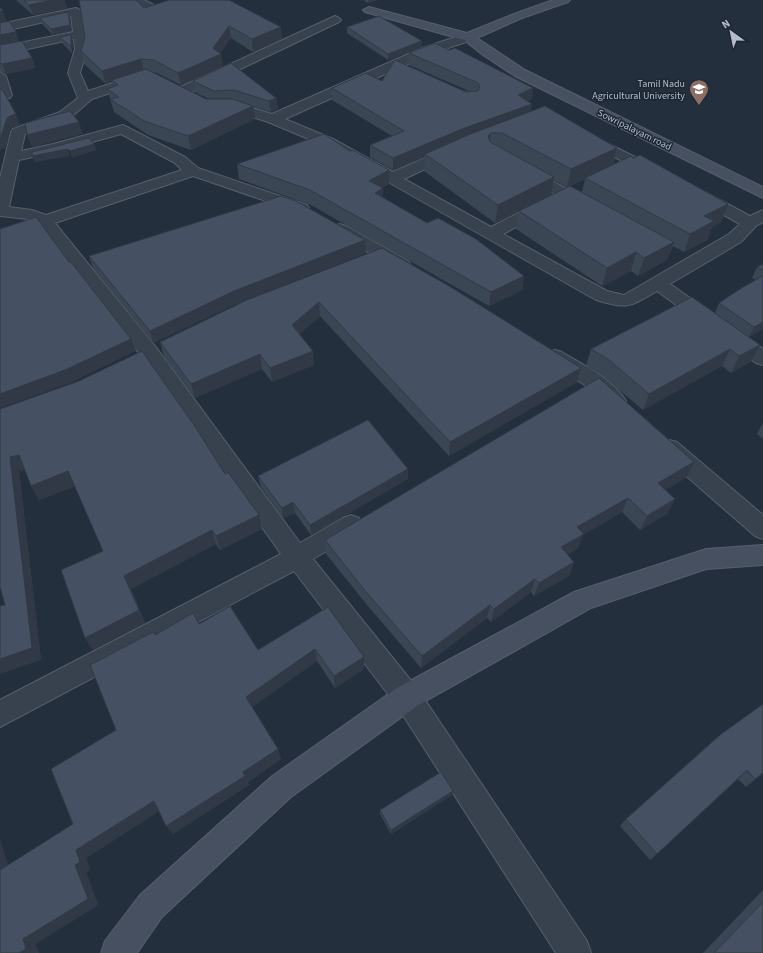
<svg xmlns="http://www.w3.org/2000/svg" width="763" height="953" font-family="'Source Sans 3',sans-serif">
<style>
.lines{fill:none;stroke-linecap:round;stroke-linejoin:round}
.street-casing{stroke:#565f6c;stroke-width:2}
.secondary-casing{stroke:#565f6c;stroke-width:2}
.street{fill:#38414e;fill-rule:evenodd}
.secondary{fill:#465061;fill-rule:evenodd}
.wall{fill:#3b4654;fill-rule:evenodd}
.shaded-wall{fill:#303945}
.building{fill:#455162;stroke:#303945}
.labels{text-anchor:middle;stroke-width:3;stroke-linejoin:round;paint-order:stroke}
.far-poi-label{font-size:10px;fill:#b4bcc9;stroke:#1d2633;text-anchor:end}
.far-street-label{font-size:10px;fill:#b4bcc9;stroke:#1d2633}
</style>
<rect width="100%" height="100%" fill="#242f3e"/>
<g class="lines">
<g class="street-casing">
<g id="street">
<path d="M 129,0 L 144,0 L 156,6 L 181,0 L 201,0 L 199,2 L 155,13 Z"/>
<path d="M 76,8 L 82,11 L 87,49 L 80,73 L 88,91 L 135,76 L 142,80 L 140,83 L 92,99 L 70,118 L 25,134 L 21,151 L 53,144 L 123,125 L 185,157 L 198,168 L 307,205 L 309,208 L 307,211 L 301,213 L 295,211 L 193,176 L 55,223 L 158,350 L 300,543 L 343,518 L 351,515 L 359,518 L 363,525 L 359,532 L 313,559 L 417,688 L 587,941 L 591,953 L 556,953 L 397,706 L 294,571 L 0,727 L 0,700 L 281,554 L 144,360 L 39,224 L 28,219 L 0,216 L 0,178 L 11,132 L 13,129 L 60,112 L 78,98 L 68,73 L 75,49 L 74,39 L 0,55 L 0,47 L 73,32 L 71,16 L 0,32 L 0,24 ZM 121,134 L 175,163 L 182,170 L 46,215 L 32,210 L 9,207 L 19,160 L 60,151 Z"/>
<path d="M 335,16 L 339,18 L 341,20 L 339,22 L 186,95 L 176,95 L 174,92 L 176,89 Z"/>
<path d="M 468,33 L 472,34 L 474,37 L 472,40 L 430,54 L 285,119 L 333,139 L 393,172 L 447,148 L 457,148 L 459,151 L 457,154 L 404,179 L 491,227 L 538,203 L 550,203 L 552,206 L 550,209 L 503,234 L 607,291 L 624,295 L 729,234 L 740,224 L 693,198 L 691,195 L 693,192 L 705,192 L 750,216 L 763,210 L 763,222 L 756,226 L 741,242 L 670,284 L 763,349 L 763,365 L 756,363 L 657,291 C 628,308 628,309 596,300 L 323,145 L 268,122 L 234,111 L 221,111 L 219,108 L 221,105 L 235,103 L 272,114 L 422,48 Z"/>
<path d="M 0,72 L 6,76 L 12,95 L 10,98 L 0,97 Z"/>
<path d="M 589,134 L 659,169 L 662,172 L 659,175 L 649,175 L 584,141 L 582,138 L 584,135 Z"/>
<path d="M 526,167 L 591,202 L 593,205 L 591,208 L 579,208 L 521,175 L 518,172 L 521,169 Z"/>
<path d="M 340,224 L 346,226 L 408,261 L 411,265 L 408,269 L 402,270 L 396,269 L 334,232 L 332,229 L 334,226 Z"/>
<path d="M 555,350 L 562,352 C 583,365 613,379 626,401 L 623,406 L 616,408 L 609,406 L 588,387 L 548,362 L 545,357 L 548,352 Z"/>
<path d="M 669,440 L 677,442 L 763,515 L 763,539 L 755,536 L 661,454 L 658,448 L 661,442 Z"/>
</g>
</g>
<g class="secondary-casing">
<g id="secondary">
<path d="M 553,0 L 570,0 L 568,2 L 522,18 L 477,38 L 525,70 L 763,187 L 763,198 L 515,76 L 483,55 L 464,40 L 365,12 L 363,10 L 369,7 L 467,33 L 514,14 Z"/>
<path d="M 763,545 L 763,565 L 706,569 L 591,608 L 417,706 L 291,797 L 162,917 L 137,953 L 101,953 L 105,941 L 140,895 L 271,777 L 397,688 L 574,592 L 706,549 Z"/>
</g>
</g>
<use href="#street" class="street"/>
<use href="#secondary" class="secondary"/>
</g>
<g class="wall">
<path d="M 16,0 L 64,0 L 67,8 L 33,15 Z"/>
<path d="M 169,0 L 282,39 L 253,52 L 231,38 L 220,53 L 223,66 L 181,85 L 157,73 L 152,72 L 206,99 L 209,99 L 195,92 L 193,81 L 276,98 L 278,109 L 271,112 L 253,107 L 255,119 L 191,150 L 148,135 L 114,112 L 107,89 L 114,86 L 112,82 L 106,84 L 84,64 L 81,51 L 85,37 L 144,8 Z"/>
<path d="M 363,0 L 378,0 L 368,3 Z"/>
<path d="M 0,7 L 6,21 L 1,22 L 16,32 L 19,42 L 32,58 L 35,68 L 6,74 L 0,71 Z"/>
<path d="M 40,18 L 70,18 L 71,31 L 53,35 L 42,24 Z"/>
<path d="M 347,27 L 422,47 L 388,60 L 347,33 Z"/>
<path d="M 60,37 L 73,41 L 72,53 L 62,43 Z"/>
<path d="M 449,50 L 533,88 L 532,99 L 528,101 L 531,111 L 617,148 L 613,165 L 728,204 L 721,222 L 712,227 L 707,240 L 684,252 L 673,246 L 667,260 L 638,276 L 631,271 L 602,286 L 516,229 L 519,211 L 495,223 L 424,171 L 425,157 L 393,170 L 370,157 L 370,145 L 392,136 L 332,100 L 332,88 L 382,81 L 469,91 L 409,65 L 409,53 ZM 585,179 L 582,192 L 570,186 ZM 554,180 L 567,187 L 536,202 Z"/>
<path d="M 237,164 L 389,184 L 382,188 L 383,188 L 383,198 L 524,276 L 522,290 L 489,306 L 311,205 L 239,179 Z"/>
<path d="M 382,248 L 581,368 L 577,382 L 449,456 L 320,316 L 299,334 L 314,365 L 272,382 L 262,369 L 195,398 L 164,357 L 160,342 Z"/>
<path d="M 366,253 L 236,304 L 153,343 L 93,268 L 89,256 Z"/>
<path d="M 763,264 L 763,329 L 749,337 L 760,345 L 751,361 L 731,373 L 722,366 L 643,410 L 603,376 L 586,366 L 591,349 L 715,313 L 719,303 L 756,280 L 752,278 L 757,267 Z"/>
<path d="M 0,409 L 225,474 L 259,515 L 262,529 L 220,550 L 216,544 L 131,589 L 145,623 L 93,650 L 85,638 L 103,551 L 75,486 L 39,500 L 25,470 L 19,471 L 41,660 L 5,605 Z"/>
<path d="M 763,423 L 763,439 L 757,434 Z"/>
<path d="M 694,462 L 687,477 L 665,490 L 668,513 L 640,530 L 622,512 L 583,535 L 578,548 L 567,555 L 574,562 L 569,576 L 534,596 L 531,592 L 491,622 L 487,618 L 421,668 L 367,605 L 326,554 L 325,540 Z"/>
<path d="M 408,469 L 408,479 L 311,535 L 295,513 L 283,518 L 261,487 L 258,476 Z"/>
<path d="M 328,607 L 364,657 L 364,669 L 335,688 L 317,661 L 252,707 L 281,759 L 248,782 L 249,785 L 173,834 L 159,811 L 86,858 L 90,869 L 86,872 L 98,905 L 35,944 L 39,953 L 0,953 L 0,840 L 8,865 L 73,824 L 116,730 L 155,635 L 199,624 L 258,650 Z"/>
<path d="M 720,735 L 763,773 L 746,787 L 738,779 L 657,854 L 650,860 L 620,826 L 626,819 Z"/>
<path d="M 453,791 L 452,795 L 391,834 L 380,814 L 380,810 Z"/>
<path d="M 763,890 L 763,953 L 703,953 Z"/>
</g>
<g class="shaded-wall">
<path d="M 53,0 L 64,0 L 67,8 L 33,15 L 29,5 Z"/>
<path d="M 368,0 L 378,0 L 368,3 Z"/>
<path d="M 3,11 L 6,21 L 0,23 L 0,12 Z"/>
<path d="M 68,12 L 70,18 L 71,31 L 53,35 L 51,29 Z"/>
<path d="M 229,26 L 231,38 L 219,54 L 221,54 L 223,66 L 181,85 L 178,73 L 213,48 Z"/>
<path d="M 281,27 L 282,39 L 253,52 L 252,39 Z"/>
<path d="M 16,32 L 19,42 L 0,46 L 0,35 Z"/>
<path d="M 71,35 L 73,41 L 72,53 L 71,47 Z"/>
<path d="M 422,41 L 422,47 L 388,60 L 388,54 Z"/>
<path d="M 32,58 L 35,68 L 6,74 L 2,64 Z"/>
<path d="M 141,59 L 144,72 L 112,80 L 112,82 L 106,84 L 102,71 Z"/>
<path d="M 533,88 L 532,99 L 516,107 L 518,95 Z"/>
<path d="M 276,98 L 278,109 L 271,112 L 269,101 Z"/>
<path d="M 532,104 L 530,116 L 425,154 L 425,157 L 393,170 L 393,158 L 462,129 Z"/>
<path d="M 253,106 L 255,119 L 191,150 L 188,136 Z"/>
<path d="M 16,114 L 20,125 L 12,128 L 10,131 L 6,148 L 0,150 L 0,138 L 6,121 L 8,117 Z"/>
<path d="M 79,122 L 83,134 L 32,147 L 27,135 Z"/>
<path d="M 491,133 L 489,150 L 488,136 Z"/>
<path d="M 94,144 L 96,150 L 72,158 L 70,151 Z"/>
<path d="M 617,148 L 612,166 L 567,187 L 571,169 Z"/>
<path d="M 68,149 L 70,156 L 35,162 L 32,156 Z"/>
<path d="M 389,170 L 389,184 L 369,195 L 369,181 Z"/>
<path d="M 554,177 L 551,195 L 495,223 L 498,205 Z"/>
<path d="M 383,188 L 383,203 L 375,193 Z"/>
<path d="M 728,204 L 721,222 L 712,227 L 707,240 L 684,252 L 690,234 L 704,216 Z"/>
<path d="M 365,240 L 366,253 L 236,304 L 153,343 L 150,331 L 234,291 Z"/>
<path d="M 674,242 L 667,260 L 638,276 L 644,258 Z"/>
<path d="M 636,252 L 631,271 L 602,286 L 607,268 Z"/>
<path d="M 524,276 L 522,290 L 489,306 L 491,292 Z"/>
<path d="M 319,302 L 320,316 L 293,340 L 292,325 Z"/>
<path d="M 763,322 L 763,329 L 749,337 L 754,327 Z"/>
<path d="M 131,339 L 136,351 L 70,383 L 0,408 L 0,394 Z"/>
<path d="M 760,345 L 751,361 L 731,373 L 739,356 Z"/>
<path d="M 730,349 L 722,366 L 643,410 L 649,394 Z"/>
<path d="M 313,351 L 314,365 L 272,382 L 270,368 Z"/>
<path d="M 260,354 L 262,369 L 195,398 L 191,384 Z"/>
<path d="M 581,368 L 577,382 L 449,456 L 450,442 Z"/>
<path d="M 19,455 L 28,469 L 19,471 L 41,660 L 0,674 L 0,659 L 32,648 L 10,457 Z"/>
<path d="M 694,462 L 687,477 L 651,498 L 658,483 Z"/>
<path d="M 408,469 L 408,479 L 311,535 L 310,525 Z"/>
<path d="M 68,471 L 76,485 L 39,500 L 31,486 Z"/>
<path d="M 628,498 L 622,512 L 583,535 L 578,548 L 556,561 L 561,547 L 577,527 Z"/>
<path d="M 675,499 L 668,513 L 640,530 L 647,516 Z"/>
<path d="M 293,502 L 295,513 L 283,518 L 282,508 Z"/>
<path d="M 259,515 L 262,529 L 220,550 L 216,536 Z"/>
<path d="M 212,530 L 216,544 L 131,589 L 145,623 L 93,650 L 85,638 L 124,576 Z"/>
<path d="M 574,562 L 569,576 L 534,596 L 539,583 Z"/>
<path d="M 535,579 L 531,592 L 491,622 L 494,609 Z"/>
<path d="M 490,605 L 487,618 L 421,668 L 422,656 Z"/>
<path d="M 315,649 L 317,661 L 250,708 L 246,697 Z"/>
<path d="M 364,657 L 364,669 L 335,688 L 334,676 Z"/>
<path d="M 278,749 L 281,759 L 248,782 L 249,785 L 173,834 L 166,826 L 243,772 Z"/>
<path d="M 453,791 L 452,795 L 391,834 L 391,830 Z"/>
<path d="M 154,801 L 162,809 L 86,858 L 90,869 L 86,872 L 98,905 L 35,944 L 39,953 L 19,953 L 23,939 L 75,865 L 76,850 Z"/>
<path d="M 0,840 L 12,877 L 0,870 Z"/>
</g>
<g class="building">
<path d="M 24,0 L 53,0 L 29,5 Z"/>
<path d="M 79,0 L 136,0 L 144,8 L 169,0 L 229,0 L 281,27 L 252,39 L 229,26 L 213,48 L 221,54 L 178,73 L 154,60 L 141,59 L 102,71 L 81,51 L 85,37 Z"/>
<path d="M 0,7 L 3,11 L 0,12 Z"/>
<path d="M 68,12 L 70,25 L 51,29 L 40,18 Z"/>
<path d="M 379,16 L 422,41 L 388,54 L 347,27 Z"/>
<path d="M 9,21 L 16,32 L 0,35 L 0,23 Z"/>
<path d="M 71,35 L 71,47 L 60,37 Z"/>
<path d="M 22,41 L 32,58 L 2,64 L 0,63 L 0,45 Z"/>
<path d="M 435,43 L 449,50 L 455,48 L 533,88 L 518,95 L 532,104 L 462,129 L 393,158 L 370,145 L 404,131 L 332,88 L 366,73 L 382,81 L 395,60 L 466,92 L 478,91 L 480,86 L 478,83 L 409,53 Z"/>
<path d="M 231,63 L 276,98 L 269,101 L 234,90 L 214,91 L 193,81 Z"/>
<path d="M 146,69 L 206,99 L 232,99 L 253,106 L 188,136 L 144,121 L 110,99 L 119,97 L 107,89 L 118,85 L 112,80 Z"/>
<path d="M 0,89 L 2,89 L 16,114 L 8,117 L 6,121 L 1,137 L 0,138 Z"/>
<path d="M 545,106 L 617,148 L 571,169 L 502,133 L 491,133 L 488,136 L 490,142 L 554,177 L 498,205 L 425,154 L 473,133 Z"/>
<path d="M 70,111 L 79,122 L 27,135 L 25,123 Z"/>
<path d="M 324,134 L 350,151 L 353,150 L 389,170 L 369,181 L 383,188 L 375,193 L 427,223 L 438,218 L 476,239 L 524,276 L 491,292 L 310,190 L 237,164 Z"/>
<path d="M 89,138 L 94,144 L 70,151 L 68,149 L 32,156 L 32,152 Z"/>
<path d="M 640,155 L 728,204 L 704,216 L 714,221 L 690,234 L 585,178 L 631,156 L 633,158 Z"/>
<path d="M 570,186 L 674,242 L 644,258 L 636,252 L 607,268 L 519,211 Z"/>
<path d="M 281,196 L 296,201 L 365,240 L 234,291 L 150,331 L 89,256 Z"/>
<path d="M 36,217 L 69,262 L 71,262 L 131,339 L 65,370 L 0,394 L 0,229 Z"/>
<path d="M 382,248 L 449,286 L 581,368 L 450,442 L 319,302 L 292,325 L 313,351 L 270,368 L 260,354 L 191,384 L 160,342 L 247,300 Z"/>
<path d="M 763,264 L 763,270 L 757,267 Z"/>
<path d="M 763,276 L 763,322 L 754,327 L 719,303 L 743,287 Z"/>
<path d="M 692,297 L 760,345 L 739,356 L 730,349 L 649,394 L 608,359 L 591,349 Z"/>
<path d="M 142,351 L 196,428 L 225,474 L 228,472 L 259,515 L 216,536 L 212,530 L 124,576 L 139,610 L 85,638 L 61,570 L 103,551 L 68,471 L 31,486 L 19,455 L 10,457 L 32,648 L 0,659 L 0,606 L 5,605 L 0,587 L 0,409 L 79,381 Z"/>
<path d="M 599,378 L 694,462 L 658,483 L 675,499 L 647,516 L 628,498 L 577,527 L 584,534 L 561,547 L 574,562 L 539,583 L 535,579 L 494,609 L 490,605 L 422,656 L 366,592 L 325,540 Z"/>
<path d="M 368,420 L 408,469 L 310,525 L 293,502 L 282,508 L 258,476 Z"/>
<path d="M 230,606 L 258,650 L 328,607 L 364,657 L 334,676 L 315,649 L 246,697 L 278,749 L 243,772 L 245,776 L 166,826 L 154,801 L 76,850 L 80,862 L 75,865 L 88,899 L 23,939 L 26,949 L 19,953 L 0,953 L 0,870 L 73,824 L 51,769 L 116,730 L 90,665 L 149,634 L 154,632 L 155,635 L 193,613 L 199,624 Z"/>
<path d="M 763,704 L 763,773 L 755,779 L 747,770 L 657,854 L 626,819 L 720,735 Z"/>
<path d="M 441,772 L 453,791 L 391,830 L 380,810 Z"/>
<path d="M 763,902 L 763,953 L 714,953 Z"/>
</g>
<defs>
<g id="university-pin" transform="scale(1)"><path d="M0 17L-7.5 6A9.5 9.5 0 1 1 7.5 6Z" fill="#8d6e63" stroke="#1d2633"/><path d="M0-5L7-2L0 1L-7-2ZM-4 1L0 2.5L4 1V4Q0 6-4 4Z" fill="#fff"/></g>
</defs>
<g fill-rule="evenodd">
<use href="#university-pin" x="699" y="89"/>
</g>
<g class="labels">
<g class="far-poi-label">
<text x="685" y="87">Tamil Nadu<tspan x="685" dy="12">Agricultural University</tspan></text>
</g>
<g class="far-street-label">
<text transform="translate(635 129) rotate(26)" y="4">Sowripalayam road</text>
</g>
</g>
<g transform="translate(731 32) rotate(327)" stroke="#1d2633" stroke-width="3" paint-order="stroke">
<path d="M0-3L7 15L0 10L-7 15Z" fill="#b4bcc9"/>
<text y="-6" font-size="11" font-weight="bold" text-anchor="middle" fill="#b4bcc9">N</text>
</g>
</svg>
